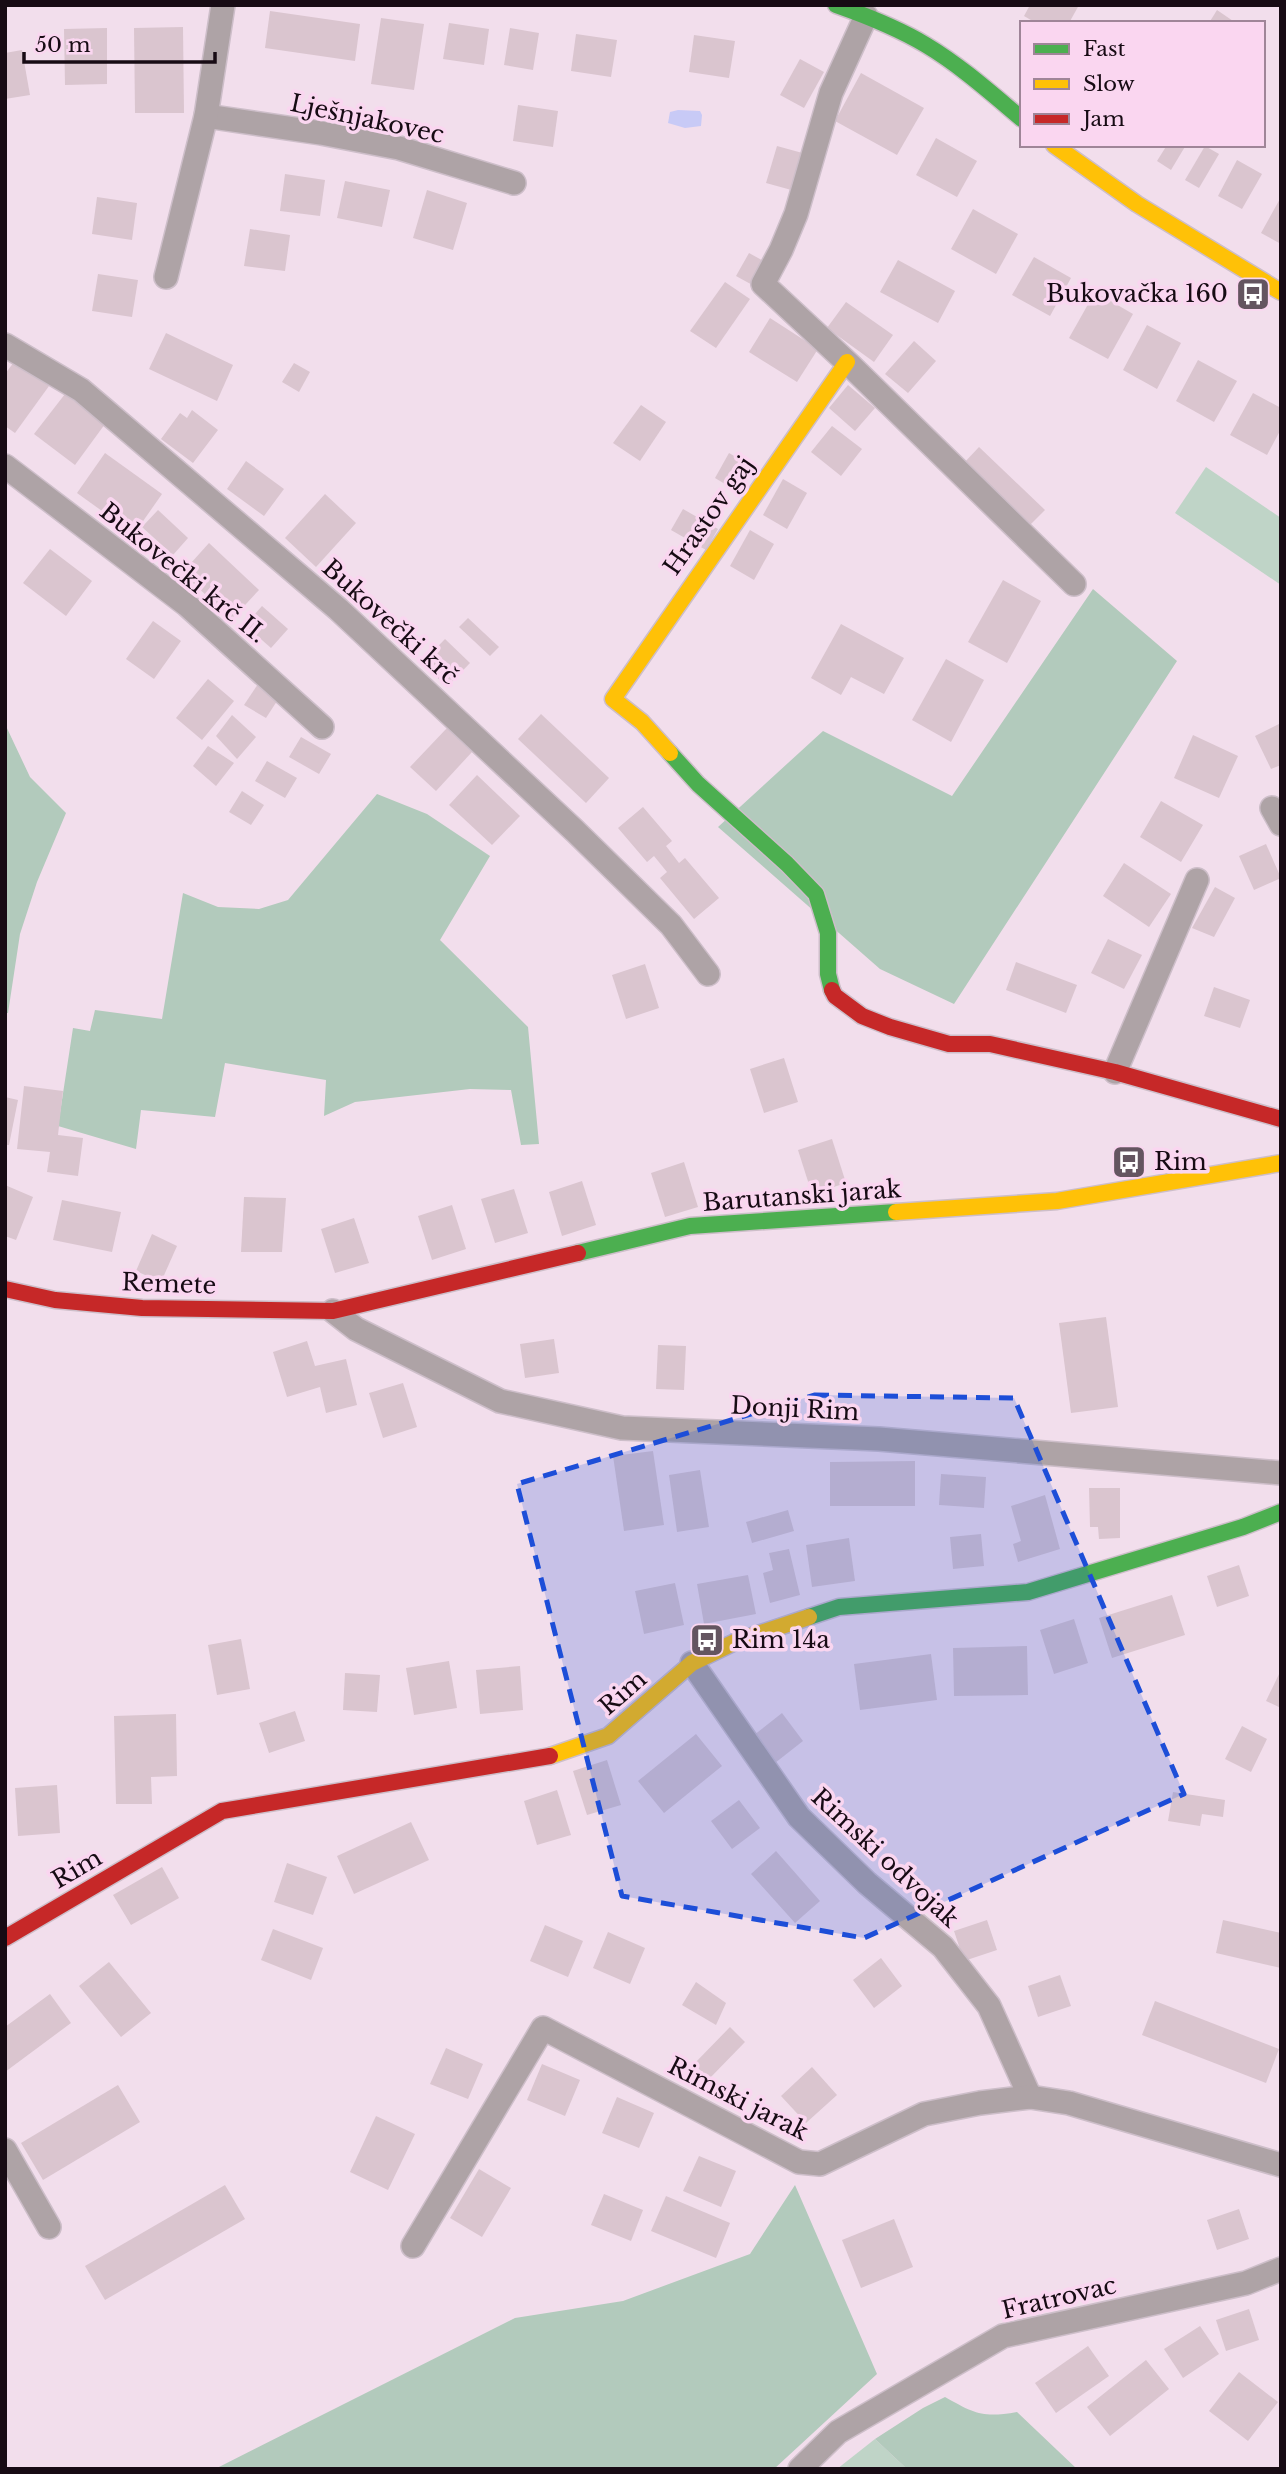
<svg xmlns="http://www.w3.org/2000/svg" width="1286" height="2474" font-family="'Libre Baskerville',serif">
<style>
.green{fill:#bfd4c7}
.forest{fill:#b2cabc}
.water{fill:#c8caf6}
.building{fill:#dac5cf}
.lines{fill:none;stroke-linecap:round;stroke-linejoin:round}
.street-casing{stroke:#cdbec9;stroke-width:26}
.fast-casing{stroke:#cdbec9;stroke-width:19}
.slow-casing{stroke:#cdbec9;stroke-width:19}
.jam-casing{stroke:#cdbec9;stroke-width:19}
.street{stroke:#aea3a6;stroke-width:23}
.fast{stroke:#4caf50;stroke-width:16}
.slow{stroke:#ffc107;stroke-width:16}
.jam{stroke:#c62828;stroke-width:16}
.marked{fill:#1d4ed8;fill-opacity:0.2;stroke:#1d4ed8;stroke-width:5;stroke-dasharray:14 9;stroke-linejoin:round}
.labels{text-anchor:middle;stroke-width:7;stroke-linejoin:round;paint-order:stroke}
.street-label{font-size:24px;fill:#170b14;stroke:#fad6f0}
.poi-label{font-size:24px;fill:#170b14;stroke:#fad6f0;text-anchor:start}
</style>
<rect width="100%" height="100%" fill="#f2deec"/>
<g class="green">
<path d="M 1206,467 L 1281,518 L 1281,585 L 1175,513 Z"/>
<path d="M 875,2439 L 907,2469 L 837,2469 Z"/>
</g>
<g class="forest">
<path d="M 1093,589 L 1177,661 L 954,1004 L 880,969 L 718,827 L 823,731 L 952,796 Z"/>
<path d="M 5,724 L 30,777 L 66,813 L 37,882 L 20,934 L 8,1013 L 5,1013 Z"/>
<path d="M 377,794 L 427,814 L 490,856 L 440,940 L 528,1027 L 539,1144 L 521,1145 L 511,1090 L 470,1089 L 355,1102 L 324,1116 L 326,1080 L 225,1063 L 215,1117 L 141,1110 L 136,1149 L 58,1126 L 73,1028 L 90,1031 L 95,1010 L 162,1019 L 183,893 L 218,907 L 259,909 L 288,900 Z"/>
<path d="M 795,2185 L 877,2374 L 774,2469 L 215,2469 L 515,2318 L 623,2301 L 750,2254 Z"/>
<path d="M 945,2397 C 975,2414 983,2418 1017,2412 L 1077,2469 L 907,2469 L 875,2439 L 923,2408 Z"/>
</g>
<path class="water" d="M 678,110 L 700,111 L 702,115 L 701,126 L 685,128 L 668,123 L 670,112 Z"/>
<g class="building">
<path d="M 1030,5 L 1079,5 L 1069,23 L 1036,23 L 1024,16 Z"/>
<path d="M 1217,10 L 1236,23 L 1209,23 Z"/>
<path d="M 270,11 L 360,24 L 355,61 L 265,48 Z"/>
<path d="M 381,18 L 424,24 L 414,90 L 371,84 Z"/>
<path d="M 449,23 L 489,29 L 484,65 L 443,59 Z"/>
<path d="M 183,27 L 184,113 L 135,113 L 134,28 Z"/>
<path d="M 107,28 L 107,84 L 65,85 L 64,29 Z"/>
<path d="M 510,28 L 539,33 L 533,70 L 504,65 Z"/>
<path d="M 576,34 L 617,40 L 611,77 L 571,71 Z"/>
<path d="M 694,35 L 735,41 L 729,78 L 689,72 Z"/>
<path d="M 22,50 L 30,95 L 5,99 L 5,53 Z"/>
<path d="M 800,59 L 824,72 L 804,108 L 780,95 Z"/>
<path d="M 861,73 L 924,108 L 897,155 L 835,121 Z"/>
<path d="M 518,105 L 558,111 L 553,147 L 513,141 Z"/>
<path d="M 936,138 L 977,161 L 957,197 L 916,175 Z"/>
<path d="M 1167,145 L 1186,145 L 1171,170 L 1157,161 Z"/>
<path d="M 777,146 L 806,154 L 795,191 L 766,183 Z"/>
<path d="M 1205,146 L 1219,154 L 1199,188 L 1185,180 Z"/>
<path d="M 1237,160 L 1262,174 L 1242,209 L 1218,196 Z"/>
<path d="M 285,174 L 325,180 L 320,216 L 280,211 Z"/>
<path d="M 345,181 L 390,190 L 382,227 L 337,218 Z"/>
<path d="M 427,190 L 467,203 L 453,250 L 413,238 Z"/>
<path d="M 97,197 L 137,203 L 132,240 L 92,234 Z"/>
<path d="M 1281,197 L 1281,244 L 1261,233 Z"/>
<path d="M 973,209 L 1018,234 L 996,274 L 951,249 Z"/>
<path d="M 250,229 L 290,235 L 285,271 L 244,266 Z"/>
<path d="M 749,253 L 769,264 L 756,287 L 736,276 Z"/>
<path d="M 1034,257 L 1071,278 L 1050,316 L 1012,295 Z"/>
<path d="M 898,260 L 955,291 L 938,323 L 880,292 Z"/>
<path d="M 98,274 L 138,280 L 132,317 L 92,311 Z"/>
<path d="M 725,282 L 750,299 L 716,348 L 690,331 Z"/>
<path d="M 1095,292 L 1133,314 L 1108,359 L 1069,338 Z"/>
<path d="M 846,302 L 893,335 L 874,362 L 827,328 Z"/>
<path d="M 770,318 L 818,349 L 797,382 L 749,352 Z"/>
<path d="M 1147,325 L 1181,343 L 1157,389 L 1123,370 Z"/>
<path d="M 166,333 L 233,365 L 217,401 L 149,369 Z"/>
<path d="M 914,341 L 936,361 L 908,393 L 885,374 Z"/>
<path d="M 1198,360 L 1237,381 L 1214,422 L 1176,401 Z"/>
<path d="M 14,362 L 49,386 L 15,433 L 5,426 L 5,374 Z"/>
<path d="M 294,363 L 310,372 L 299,392 L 282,382 Z"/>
<path d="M 848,385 L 875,408 L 855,431 L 829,408 Z"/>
<path d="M 1253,393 L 1281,408 L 1281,429 L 1267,455 L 1230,435 Z"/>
<path d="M 65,394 L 105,424 L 75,465 L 34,434 Z"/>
<path d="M 641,405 L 666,422 L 640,461 L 613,443 Z"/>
<path d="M 192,410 L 218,430 L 193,463 L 161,439 L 180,413 L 187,418 Z"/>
<path d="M 832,426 L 862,449 L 841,476 L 811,452 Z"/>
<path d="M 979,447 L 1045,510 L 1029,526 L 963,464 Z"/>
<path d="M 105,453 L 162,494 L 134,534 L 77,493 Z"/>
<path d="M 729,453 L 755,468 L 740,493 L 715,478 Z"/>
<path d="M 246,461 L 284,489 L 264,516 L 227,489 Z"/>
<path d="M 783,479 L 807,493 L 787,529 L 763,515 Z"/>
<path d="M 325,494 L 356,523 L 316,567 L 285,538 Z"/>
<path d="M 683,509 L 718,529 L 706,550 L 671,530 Z"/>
<path d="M 158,510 L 188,538 L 173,555 L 142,527 Z"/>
<path d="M 750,530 L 774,544 L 754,580 L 730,566 Z"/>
<path d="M 209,543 L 259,590 L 232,619 L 182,573 Z"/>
<path d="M 50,549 L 92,581 L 66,616 L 23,583 Z"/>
<path d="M 1003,580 L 1041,601 L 1007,663 L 968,642 Z"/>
<path d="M 262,606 L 288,629 L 271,648 L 245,625 Z"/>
<path d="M 468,618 L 499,647 L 490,656 L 459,627 Z"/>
<path d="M 153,621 L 181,641 L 154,679 L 126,659 Z"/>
<path d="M 841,624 L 904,658 L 884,694 L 851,677 L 841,695 L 811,678 Z"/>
<path d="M 445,639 L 470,663 L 447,687 L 422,663 Z"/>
<path d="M 946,659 L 984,680 L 951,742 L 912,720 Z"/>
<path d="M 208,679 L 234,701 L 202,740 L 176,718 Z"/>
<path d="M 258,684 L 279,698 L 266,718 L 244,705 Z"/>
<path d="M 541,714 L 609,778 L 586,803 L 518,739 Z"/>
<path d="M 232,715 L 256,737 L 237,759 L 216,736 Z"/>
<path d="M 1281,723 L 1281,765 L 1271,769 L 1255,736 Z"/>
<path d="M 447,728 L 472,752 L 436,791 L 410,767 Z"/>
<path d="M 1193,735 L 1238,756 L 1219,798 L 1174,778 Z"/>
<path d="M 301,737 L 331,754 L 319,774 L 289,757 Z"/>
<path d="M 208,746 L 234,763 L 216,786 L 193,766 Z"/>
<path d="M 267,761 L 297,778 L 285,798 L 255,781 Z"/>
<path d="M 477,775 L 520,816 L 492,845 L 449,805 Z"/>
<path d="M 242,791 L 264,805 L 251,825 L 229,812 Z"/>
<path d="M 1161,801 L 1203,825 L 1181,862 L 1140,837 Z"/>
<path d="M 643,807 L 672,841 L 666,846 L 679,863 L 685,858 L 719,898 L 694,919 L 660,878 L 667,872 L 654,856 L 647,862 L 618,828 Z"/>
<path d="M 1266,844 L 1281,878 L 1254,890 L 1239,856 Z"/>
<path d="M 1124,863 L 1171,894 L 1149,927 L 1103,896 Z"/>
<path d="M 1215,887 L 1235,898 L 1214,937 L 1192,928 Z"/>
<path d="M 1108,939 L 1142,955 L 1124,989 L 1091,973 Z"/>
<path d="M 1016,962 L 1077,985 L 1066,1013 L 1006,990 Z"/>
<path d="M 645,964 L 659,1008 L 626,1019 L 612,975 Z"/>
<path d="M 1214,987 L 1250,1000 L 1240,1028 L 1204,1016 Z"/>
<path d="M 784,1058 L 798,1102 L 764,1113 L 750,1069 Z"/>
<path d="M 24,1086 L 63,1091 L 58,1135 L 83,1138 L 78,1176 L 47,1172 L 50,1152 L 17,1149 Z"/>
<path d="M 5,1097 L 18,1100 L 9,1145 L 5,1145 Z"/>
<path d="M 832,1139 L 846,1183 L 812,1194 L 798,1150 Z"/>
<path d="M 684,1162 L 698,1207 L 665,1217 L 651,1173 Z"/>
<path d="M 582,1181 L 596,1225 L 562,1236 L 549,1192 Z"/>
<path d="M 5,1185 L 33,1197 L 16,1240 L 5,1236 Z"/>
<path d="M 514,1189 L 528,1233 L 495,1243 L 481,1199 Z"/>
<path d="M 244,1197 L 286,1198 L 282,1252 L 241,1252 Z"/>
<path d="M 62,1200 L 121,1212 L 112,1252 L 53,1240 Z"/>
<path d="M 452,1205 L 466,1249 L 432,1260 L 418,1216 Z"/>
<path d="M 354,1218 L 369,1263 L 335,1273 L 321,1229 Z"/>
<path d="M 152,1234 L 177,1246 L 161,1282 L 136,1271 Z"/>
<path d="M 1106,1317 L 1118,1407 L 1071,1413 L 1059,1323 Z"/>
<path d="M 554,1339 L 559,1373 L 525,1378 L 520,1344 Z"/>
<path d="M 307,1341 L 315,1366 L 346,1359 L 357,1405 L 326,1413 L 320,1387 L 287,1397 L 273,1352 Z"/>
<path d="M 658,1345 L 686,1346 L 684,1390 L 656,1389 Z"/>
<path d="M 403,1383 L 417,1427 L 383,1438 L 369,1393 Z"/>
<path d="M 653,1451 L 664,1525 L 624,1531 L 613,1456 Z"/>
<path d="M 915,1461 L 915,1506 L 830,1506 L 830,1462 Z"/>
<path d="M 700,1470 L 709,1527 L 677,1532 L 669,1475 Z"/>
<path d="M 941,1474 L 986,1477 L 984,1508 L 939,1505 Z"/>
<path d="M 1089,1488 L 1120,1488 L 1120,1538 L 1099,1539 L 1098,1527 L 1090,1527 Z"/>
<path d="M 1045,1495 L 1060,1549 L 1018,1562 L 1013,1544 L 1021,1541 L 1011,1506 Z"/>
<path d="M 788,1510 L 794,1531 L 752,1543 L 746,1522 Z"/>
<path d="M 981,1534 L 984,1566 L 953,1569 L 950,1537 Z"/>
<path d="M 849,1538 L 855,1581 L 812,1587 L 806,1545 Z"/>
<path d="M 789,1549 L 800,1595 L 770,1603 L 763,1573 L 773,1570 L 769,1553 Z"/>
<path d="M 1239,1565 L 1249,1596 L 1217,1607 L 1207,1576 Z"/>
<path d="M 748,1575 L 756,1614 L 704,1624 L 697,1584 Z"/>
<path d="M 675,1583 L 684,1625 L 644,1634 L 635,1591 Z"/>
<path d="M 1172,1595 L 1185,1635 L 1112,1658 L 1099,1618 Z"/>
<path d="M 1074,1619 L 1088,1663 L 1054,1674 L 1040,1630 Z"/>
<path d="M 241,1639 L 250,1689 L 217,1695 L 208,1645 Z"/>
<path d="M 1027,1646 L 1028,1695 L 954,1696 L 953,1648 Z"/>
<path d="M 931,1654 L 937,1700 L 860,1710 L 854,1664 Z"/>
<path d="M 449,1661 L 457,1708 L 414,1715 L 406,1668 Z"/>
<path d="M 520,1666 L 523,1710 L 480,1714 L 476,1670 Z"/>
<path d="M 1281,1670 L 1281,1708 L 1266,1701 Z"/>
<path d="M 345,1673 L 380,1675 L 377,1712 L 343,1710 Z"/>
<path d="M 295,1711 L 305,1741 L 269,1753 L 259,1723 Z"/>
<path d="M 782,1713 L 803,1741 L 775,1763 L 754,1735 Z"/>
<path d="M 176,1714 L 177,1776 L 151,1777 L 152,1804 L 116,1804 L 114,1716 Z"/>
<path d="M 1242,1726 L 1267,1739 L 1251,1772 L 1225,1759 Z"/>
<path d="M 696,1734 L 722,1766 L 664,1813 L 638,1781 Z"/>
<path d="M 607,1760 L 621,1805 L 587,1815 L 573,1771 Z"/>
<path d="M 57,1785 L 60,1833 L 18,1836 L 15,1788 Z"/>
<path d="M 557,1790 L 571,1835 L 537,1845 L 524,1801 Z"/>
<path d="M 1173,1792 L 1225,1800 L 1223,1817 L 1202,1814 L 1200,1826 L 1168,1821 Z"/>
<path d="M 739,1800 L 760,1828 L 732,1849 L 711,1821 Z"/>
<path d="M 411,1822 L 429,1860 L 354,1894 L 337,1856 Z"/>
<path d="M 776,1851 L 820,1901 L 795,1923 L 751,1874 Z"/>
<path d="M 287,1863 L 327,1877 L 313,1915 L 274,1902 Z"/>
<path d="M 162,1867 L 179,1898 L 131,1925 L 113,1895 Z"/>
<path d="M 987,1920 L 997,1950 L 964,1961 L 954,1931 Z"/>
<path d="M 1223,1920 L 1281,1933 L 1281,1968 L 1216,1953 Z"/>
<path d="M 545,1925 L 583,1941 L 568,1977 L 530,1961 Z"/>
<path d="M 273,1929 L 323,1948 L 311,1980 L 261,1960 Z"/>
<path d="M 608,1932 L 645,1948 L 630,1984 L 593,1968 Z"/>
<path d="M 881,1958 L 902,1986 L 874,2008 L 853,1980 Z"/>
<path d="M 109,1962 L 151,2013 L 121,2037 L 79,1986 Z"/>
<path d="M 1060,1975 L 1071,2006 L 1038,2017 L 1028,1986 Z"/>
<path d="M 696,1982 L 726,2003 L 716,2025 L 682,2005 Z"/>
<path d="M 50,1994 L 71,2023 L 5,2072 L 5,2027 Z"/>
<path d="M 1155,2001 L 1279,2049 L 1266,2083 L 1142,2035 Z"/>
<path d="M 730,2027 L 745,2042 L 709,2079 L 694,2064 Z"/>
<path d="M 446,2048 L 483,2064 L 468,2099 L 430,2084 Z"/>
<path d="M 542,2064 L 580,2080 L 565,2116 L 527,2100 Z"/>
<path d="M 812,2067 L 837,2095 L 806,2123 L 781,2096 Z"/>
<path d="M 118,2085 L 140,2122 L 43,2180 L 21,2143 Z"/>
<path d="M 617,2097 L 654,2113 L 639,2148 L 602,2133 Z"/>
<path d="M 376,2116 L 415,2134 L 388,2190 L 350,2172 Z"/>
<path d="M 699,2156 L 736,2171 L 721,2207 L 683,2191 Z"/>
<path d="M 479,2169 L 511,2188 L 482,2237 L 450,2218 Z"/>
<path d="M 225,2185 L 245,2219 L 105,2300 L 85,2266 Z"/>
<path d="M 604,2194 L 643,2210 L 631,2241 L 591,2225 Z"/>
<path d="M 666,2196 L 730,2223 L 716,2258 L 651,2231 Z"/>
<path d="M 1239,2209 L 1249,2239 L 1217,2250 L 1207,2220 Z"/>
<path d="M 894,2219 L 913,2267 L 861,2288 L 842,2240 Z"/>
<path d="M 1249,2309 L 1259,2340 L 1226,2351 L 1216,2320 Z"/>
<path d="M 1200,2326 L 1219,2354 L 1183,2378 L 1164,2349 Z"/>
<path d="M 1088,2346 L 1109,2376 L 1056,2413 L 1035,2383 Z"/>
<path d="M 1146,2360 L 1169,2389 L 1110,2436 L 1087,2407 Z"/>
<path d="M 1239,2372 L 1278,2402 L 1248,2441 L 1209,2411 Z"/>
</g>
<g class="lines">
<g class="street-casing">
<g id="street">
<path d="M 866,16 L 831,93 L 796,214 L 781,250 L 763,284 L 852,367 L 1074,584"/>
<path d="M 206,116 L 321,133 L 399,148 L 514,183"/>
<path d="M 166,277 L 206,116 L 223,5"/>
<path d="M 5,345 L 81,390 L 338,609 L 575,831 L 671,925 L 708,974"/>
<path d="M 5,466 L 187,605 L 322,727"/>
<path d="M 1272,808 L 1281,824"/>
<path d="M 1115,1072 L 1197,880"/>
<path d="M 333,1311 L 356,1329 L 500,1401 L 622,1428 L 879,1439 L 1281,1473"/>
<path d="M 692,1663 L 799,1817 L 867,1883 L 943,1947 L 989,2006 L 1030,2097"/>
<path d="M 5,2150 L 49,2227"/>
<path d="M 413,2246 L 543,2028 L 799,2162 L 820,2164 L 924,2114 L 980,2103 L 1030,2097 L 1069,2103 L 1281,2165"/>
<path d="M 800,2469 L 838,2432 L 1003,2336 L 1246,2283 L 1281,2269"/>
</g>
</g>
<g class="fast-casing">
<g id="fast">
<path d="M 836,5 C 867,16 898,28 926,45 C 961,66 991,93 1022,119"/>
<path d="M 670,753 L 698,784 L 787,864 L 816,894 L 828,933 L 828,974 L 832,990"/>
<path d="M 578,1253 L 690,1226 L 896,1212"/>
<path d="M 809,1617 L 839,1607 L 1028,1592 L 1243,1527 L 1281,1512"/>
</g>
</g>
<g class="slow-casing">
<g id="slow">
<path d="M 1054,145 L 1137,204 L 1281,292"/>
<path d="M 670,753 L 642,722 L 613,699 L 847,362"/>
<path d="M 896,1212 L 1057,1201 L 1281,1163"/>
<path d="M 550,1756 L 608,1736 L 692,1663 L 737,1641 L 809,1617"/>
</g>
</g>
<g class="jam-casing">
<g id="jam">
<path d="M 832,990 L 835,996 L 862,1016 L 890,1027 L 949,1044 L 990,1044 L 1115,1072 L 1281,1119"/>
<path d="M 5,1289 L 55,1300 L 142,1308 L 333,1311 L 578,1253"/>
<path d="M 5,1938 L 222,1811 L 550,1756"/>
</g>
</g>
<use href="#street" class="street"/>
<use href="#fast" class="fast"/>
<use href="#slow" class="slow"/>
<use href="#jam" class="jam"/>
</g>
<path class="marked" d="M 815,1395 L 1014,1398 L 1184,1794 L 864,1938 L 622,1896 L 517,1484 Z"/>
<defs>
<g id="bus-square" transform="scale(1.75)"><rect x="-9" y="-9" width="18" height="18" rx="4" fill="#645560" stroke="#fad6f0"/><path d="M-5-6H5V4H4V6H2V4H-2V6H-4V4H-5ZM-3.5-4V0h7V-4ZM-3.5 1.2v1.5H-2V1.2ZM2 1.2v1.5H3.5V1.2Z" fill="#fff"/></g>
</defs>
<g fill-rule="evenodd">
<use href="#bus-square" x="1253" y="294"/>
<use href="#bus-square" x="1129" y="1162"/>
<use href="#bus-square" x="707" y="1640"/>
</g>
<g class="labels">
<g class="street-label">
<text transform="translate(367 119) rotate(12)" y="8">Lješnjakovec</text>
<text transform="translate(709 516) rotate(-55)" y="8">Hrastov gaj</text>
<text transform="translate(183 573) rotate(39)" y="8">Bukovečki krč II.</text>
<text transform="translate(390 622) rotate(42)" y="8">Bukovečki krč</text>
<text transform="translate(802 1196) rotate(-4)" y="8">Barutanski jarak</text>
<text transform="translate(169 1284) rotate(2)" y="8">Remete</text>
<text transform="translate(795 1409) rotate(3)" y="8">Donji Rim</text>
<text transform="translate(623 1693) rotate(-41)" y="8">Rim</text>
<text transform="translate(885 1858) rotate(43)" y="8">Rimski odvojak</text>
<text transform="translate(77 1869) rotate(-30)" y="8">Rim</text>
<text transform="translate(738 2099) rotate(27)" y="8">Rimski jarak</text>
<text transform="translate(1059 2298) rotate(-13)" y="8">Fratrovac</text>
</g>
<g class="poi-label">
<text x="1228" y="302" text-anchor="end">Bukovačka 160</text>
<text x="1154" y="1170">Rim</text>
<text x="732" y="1648">Rim 14a</text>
</g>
</g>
<rect width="1286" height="2474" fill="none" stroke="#170b14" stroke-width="14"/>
<rect x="1020" y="21" width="245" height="126" fill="#fad6f0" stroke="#9f8598" stroke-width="2"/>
<rect x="1034" y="44" width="35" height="10" fill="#4caf50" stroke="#9f8598" stroke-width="2"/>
<text x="1083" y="56" font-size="21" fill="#170b14">Fast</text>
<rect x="1034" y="79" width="35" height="10" fill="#ffc107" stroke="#9f8598" stroke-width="2"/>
<text x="1083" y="91" font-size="21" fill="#170b14">Slow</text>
<rect x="1034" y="114" width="35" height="10" fill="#c62828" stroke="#9f8598" stroke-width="2"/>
<text x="1083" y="126" font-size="21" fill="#170b14">Jam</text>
<path d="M24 52v10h191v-10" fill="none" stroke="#170b14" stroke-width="3.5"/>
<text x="35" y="52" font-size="21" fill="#170b14" stroke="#fad6f0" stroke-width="5" paint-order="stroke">50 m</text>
</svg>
